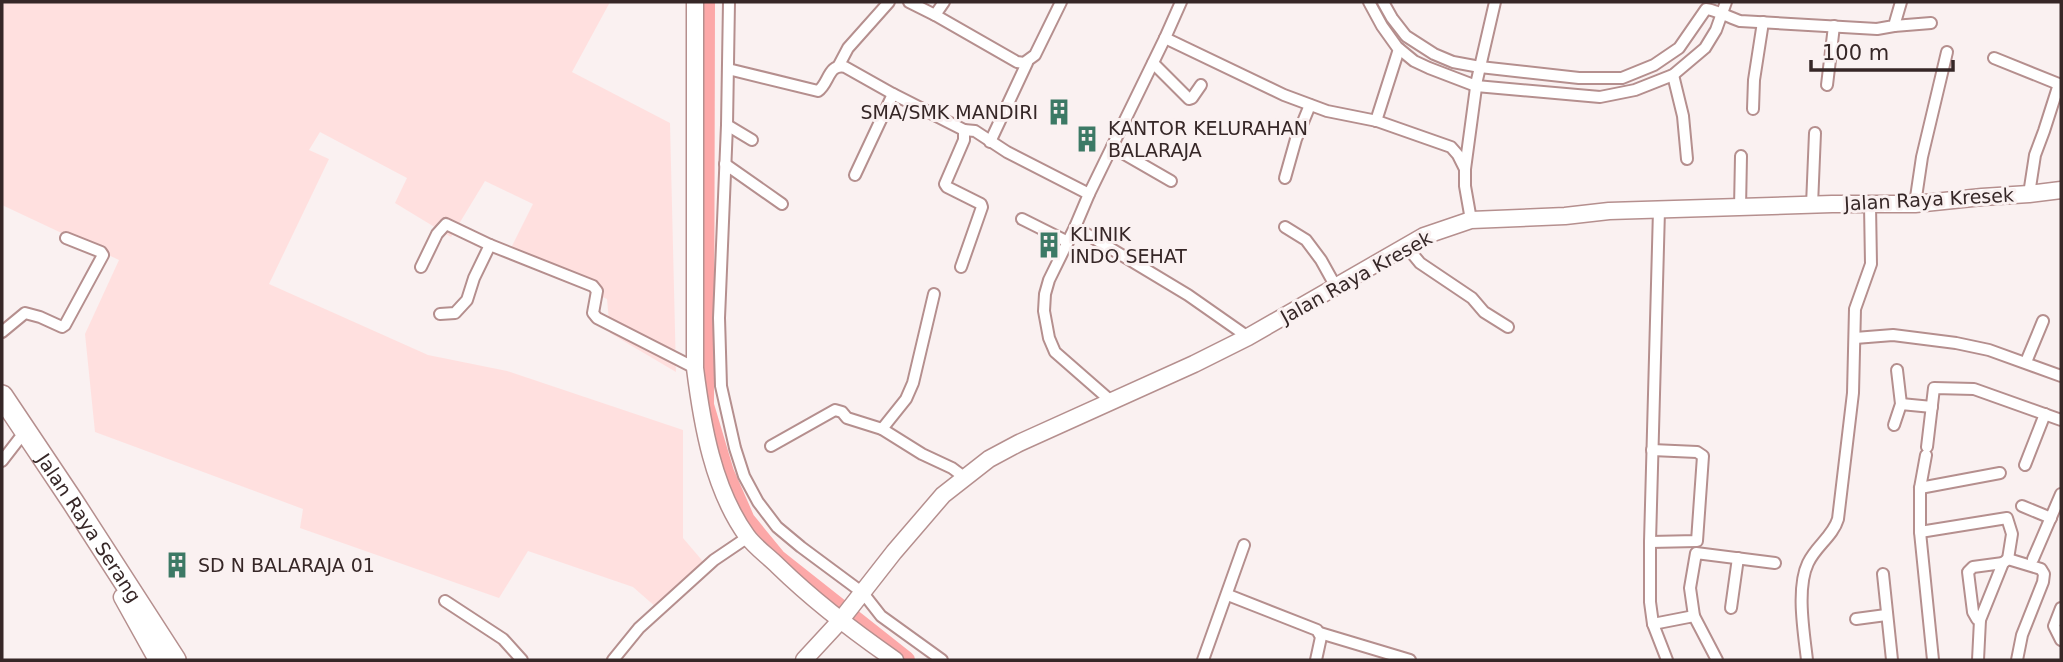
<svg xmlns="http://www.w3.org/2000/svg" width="2063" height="662" font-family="'DejaVu Sans',sans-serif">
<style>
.built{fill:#ffe0df}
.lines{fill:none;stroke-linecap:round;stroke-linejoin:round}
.river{stroke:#fca8a8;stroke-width:18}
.street-casing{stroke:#b58f8e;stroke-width:14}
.secondary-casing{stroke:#b58f8e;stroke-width:19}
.highway-casing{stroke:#b58f8e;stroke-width:24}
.street{stroke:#fff;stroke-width:10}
.secondary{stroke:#fff;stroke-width:16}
.highway{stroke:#fff;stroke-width:21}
.labels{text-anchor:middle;stroke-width:6;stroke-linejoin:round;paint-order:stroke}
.poi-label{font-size:19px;fill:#362727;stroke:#faf1f1;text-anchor:start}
.street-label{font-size:19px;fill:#362727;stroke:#faf1f1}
</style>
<rect width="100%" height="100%" fill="#faf1f1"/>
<path class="built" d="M 2,2 L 610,2 L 572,72 L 670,123 L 676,372 L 610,333 L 607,299 L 507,256 L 533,204 L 485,181 L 451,237 L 395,203 L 407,178 L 320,132 L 309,150 L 329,159 L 269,284 L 428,355 L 507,371 L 683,430 L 683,538 L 706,565 L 657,608 L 633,587 L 528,551 L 499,598 L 300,528 L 303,509 L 95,432 L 85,334 L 119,260 L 2,205 Z"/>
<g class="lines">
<path class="river" d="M 706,2 L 705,405 L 725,472 L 746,520 L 777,558 L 906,660"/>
<g class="street-casing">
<g id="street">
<path d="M 729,2 L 727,125 L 719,318 L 721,386 L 735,448 L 744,476 L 758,502 L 777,527 L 801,547 L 863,593 L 881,616 L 942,660"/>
<path d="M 909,2 L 935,15"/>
<path d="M 944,2 L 935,15 L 1017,62 L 1024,63 L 1035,55 L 1061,2"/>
<path d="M 1369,2 L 1382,26 L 1397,47 L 1414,61 L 1429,68 L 1476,86 L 1600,97 L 1635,90 L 1673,75 L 1705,48 L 1716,30 L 1726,2"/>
<path d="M 1383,2 L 1392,18 L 1406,36 L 1434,54 L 1453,62 L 1480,67 L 1579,78 L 1622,78 L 1654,65 L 1679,48 L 1706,9 C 1713,9 1731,18 1740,21 L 1877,29 L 1894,26 L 1901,2"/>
<path d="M 1894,26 L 1931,23"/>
<path d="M 1165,38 L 1284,95 L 1327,111 L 1377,121 L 1451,147 L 1458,155 L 1465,169"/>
<path d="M 1994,58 L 2061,85"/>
<path d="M 1153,63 L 1189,99 L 1192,98 L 1201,85"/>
<path d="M 839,65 L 848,48 L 889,2"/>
<path d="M 728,69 L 818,91 C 829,84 828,63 845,67 L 893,94 L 964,130 L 964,140 L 945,184 L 947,187 L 981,204 L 982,207 L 961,267"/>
<path d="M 1673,75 L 1683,116 L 1687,159"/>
<path d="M 1827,85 L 1834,26"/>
<path d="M 1753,109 L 1754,80 L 1763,22"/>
<path d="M 1376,121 L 1399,49"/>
<path d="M 727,125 L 752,140"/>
<path d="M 964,130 L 975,131 L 1007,152 L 1089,194"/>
<path d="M 990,142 L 1027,63"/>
<path d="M 1112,147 L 1171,181"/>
<path d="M 725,164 L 782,204"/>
<path d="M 855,175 L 893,94"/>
<path d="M 1285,178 L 1296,139 L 1310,105"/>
<path d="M 2029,194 L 2035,155 L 2044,131 L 2059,84"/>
<path d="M 1915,204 L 1922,157 L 1947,52"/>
<path d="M 1812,205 L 1815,133"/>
<path d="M 1740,208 L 1741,156"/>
<path d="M 1659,210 L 1650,542 L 1650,602 L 1653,624 L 1667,660"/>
<path d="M 1022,219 L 1068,242"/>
<path d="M 1471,220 L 1465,186 L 1465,169 L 1477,80 L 1495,2"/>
<path d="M 1075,227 L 1188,295 L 1248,337"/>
<path d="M 1285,227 L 1306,240 L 1321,260 L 1336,287"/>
<path d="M 1406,246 L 1420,263 L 1472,298 L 1484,312 L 1508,327"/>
<path d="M 421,267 L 437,234 L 446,224 L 490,245 L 593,286 L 597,291 L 593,313 L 597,318 L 695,368"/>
<path d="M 440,314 L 455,313 L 467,300 L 474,278 L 490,245"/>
<path d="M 2,332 L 25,313 L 40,317 L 62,327 L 65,325 L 103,255 L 101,252 L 66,238"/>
<path d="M 1855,338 L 1893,335 L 1956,343 L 1989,350 L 2061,376"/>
<path d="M 2026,362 L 2043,321"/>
<path d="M 1111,401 L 1055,352 L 1049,338 L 1044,311 L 1045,294 L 1049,280 L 1075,227 L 1089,194 L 1165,38 L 1181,2"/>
<path d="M 1901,404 L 1932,407"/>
<path d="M 1894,425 L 1901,404 L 1897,370"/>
<path d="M 882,429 L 906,399 L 913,383 L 934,294"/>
<path d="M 771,446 L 835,410 L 842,412 L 847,418 L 882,429 L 922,454 L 952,468 L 964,477"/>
<path d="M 1927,447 L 1934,388 L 1974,389 L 2061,420"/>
<path d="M 1926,455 L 1920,488 L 1920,532 L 1933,660"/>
<path d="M 2,461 L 19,439"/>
<path d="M 2025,465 L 2045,414"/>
<path d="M 1920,488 L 2000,473"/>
<path d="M 2022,506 L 2051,518"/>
<path d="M 1920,532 L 2007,518 L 2012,534 L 2008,559"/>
<path d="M 1650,542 L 1697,541 L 1703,456 L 1697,452 L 1652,450"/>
<path d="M 2033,559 L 2061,494"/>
<path d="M 1883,574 L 1892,660"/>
<path d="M 1228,595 L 1317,630 L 1321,637 L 1316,660"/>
<path d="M 445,601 L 503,639 L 522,660"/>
<path d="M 1731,608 L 1738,558"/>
<path d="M 2061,608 L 2054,626 L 2061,640"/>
<path d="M 1694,616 L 1690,588 L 1696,553 L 1775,563"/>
<path d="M 1856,619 L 1886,615"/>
<path d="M 1980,620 L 1977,619 L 1973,612 L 1968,572 L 1973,567 L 2003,563"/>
<path d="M 1653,624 L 1694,616 L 1717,660"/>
<path d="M 1320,633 L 1410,660"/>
<path d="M 613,660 L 639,628 L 714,560 L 748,537"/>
<path d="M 1203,660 L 1244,545"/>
<path d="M 1807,660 C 1804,633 1796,588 1808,563 C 1816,546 1833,536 1838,519 L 1853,393 L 1855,309 L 1871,264 L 1870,205"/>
<path d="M 1978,660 L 1980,620 L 2003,563 L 2008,559 L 2041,569 L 2044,574 L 2043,582 L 2022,635 L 2017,660"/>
</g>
</g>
<g class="secondary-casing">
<g id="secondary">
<path d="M 695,2 L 695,368 C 702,424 713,489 747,536 C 755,547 768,556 778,566 C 814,601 853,631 895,660"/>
<path d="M 122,597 L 157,660"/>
<path d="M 804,660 L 840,621 L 894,552 L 943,495 L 989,459 L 1019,443 L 1194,364 L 1248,337 L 1424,236 L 1471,220 L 1565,216 L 1609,211 L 1832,204 L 1915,204 L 1982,197 L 2029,194 L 2061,190"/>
</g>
</g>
<g class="highway-casing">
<g id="highway">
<path id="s1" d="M 2,396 L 73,502 L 175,660"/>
</g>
</g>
<use href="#street" class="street"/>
<use href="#secondary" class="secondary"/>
<use href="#highway" class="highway"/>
</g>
<defs>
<g id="building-bare" transform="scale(2.1)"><path d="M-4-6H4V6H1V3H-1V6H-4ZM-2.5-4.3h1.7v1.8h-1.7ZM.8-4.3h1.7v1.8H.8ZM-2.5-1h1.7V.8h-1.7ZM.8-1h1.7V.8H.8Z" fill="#3c7965" stroke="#faf1f1" stroke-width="2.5" paint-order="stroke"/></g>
</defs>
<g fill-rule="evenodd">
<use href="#building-bare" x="1059" y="112"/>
<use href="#building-bare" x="1087" y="139"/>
<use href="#building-bare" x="1049" y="245"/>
<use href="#building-bare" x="177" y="565"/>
</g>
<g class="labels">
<g class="poi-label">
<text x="1038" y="119" text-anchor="end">SMA/SMK MANDIRI</text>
<text x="1108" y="135">KANTOR KELURAHAN<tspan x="1108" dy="22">BALARAJA</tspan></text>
<text x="1070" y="241">KLINIK<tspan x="1070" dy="22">INDO SEHAT</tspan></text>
<text x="198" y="572">SD N BALARAJA 01</text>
</g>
<g class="street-label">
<text transform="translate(1929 199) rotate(-3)" y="7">Jalan Raya Kresek</text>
<text transform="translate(1356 277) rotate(-29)" y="7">Jalan Raya Kresek</text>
<text dy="7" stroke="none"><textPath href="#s1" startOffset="158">Jalan Raya Serang</textPath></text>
</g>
</g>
<rect width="2063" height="662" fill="none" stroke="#362727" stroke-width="7"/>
<path d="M1811 60v10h142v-10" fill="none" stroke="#362727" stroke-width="3.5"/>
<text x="1822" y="60" font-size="21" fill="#362727" stroke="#faf1f1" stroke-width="5" paint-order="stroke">100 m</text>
</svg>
